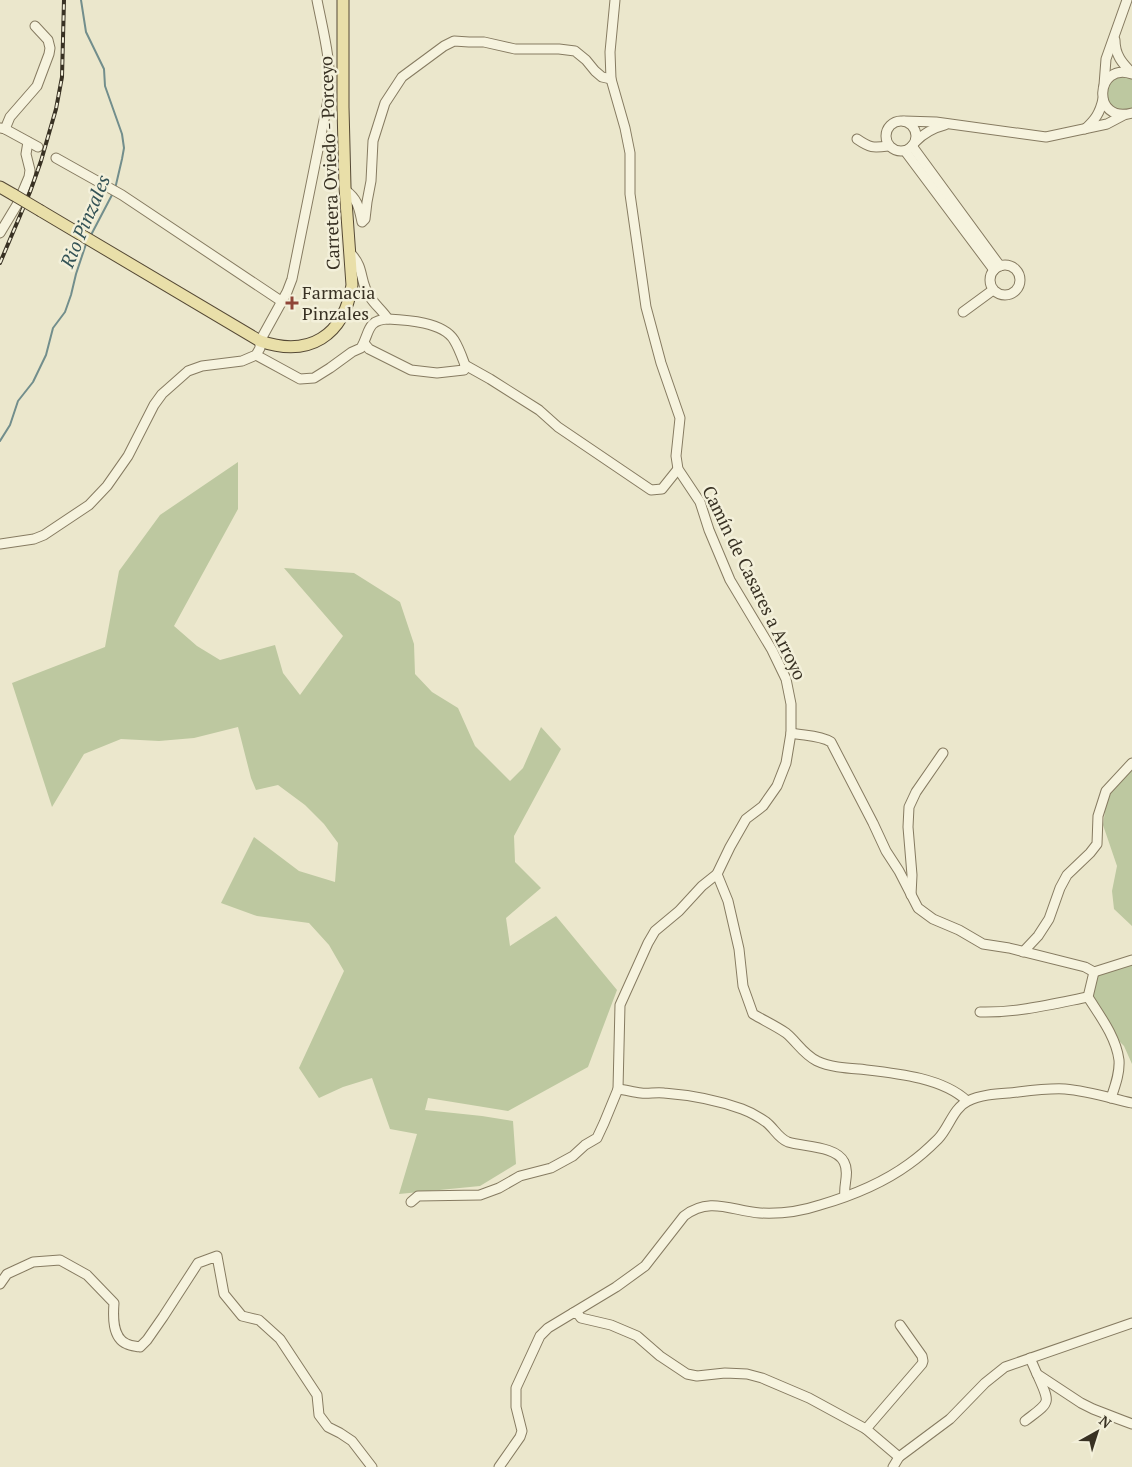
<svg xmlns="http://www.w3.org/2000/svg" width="1132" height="1467" font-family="'PT Serif',serif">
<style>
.green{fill:#bdc8a0}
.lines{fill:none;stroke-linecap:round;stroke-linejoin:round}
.stream{stroke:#728e8c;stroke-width:2}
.minor-casing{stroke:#867b61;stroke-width:11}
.major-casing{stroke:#554935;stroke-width:13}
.minor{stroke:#f6f3de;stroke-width:9}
.major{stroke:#e9dfa9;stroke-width:11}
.rail-casing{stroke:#383123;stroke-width:4}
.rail{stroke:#f3f0da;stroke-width:2;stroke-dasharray:5.5;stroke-linecap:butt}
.major-bridge-casing{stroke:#554935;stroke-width:13;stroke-linecap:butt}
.major-bridge{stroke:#e9dfa9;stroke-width:11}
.poi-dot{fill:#8f4537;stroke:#f3f0da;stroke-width:2}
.labels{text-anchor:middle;stroke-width:5;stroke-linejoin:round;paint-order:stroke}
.street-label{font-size:18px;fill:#383123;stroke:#f3f0da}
.poi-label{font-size:18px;fill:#383123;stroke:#f3f0da;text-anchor:start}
.water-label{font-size:19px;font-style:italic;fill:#345356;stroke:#f3f0da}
</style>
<rect width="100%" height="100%" fill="#ebe7cc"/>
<g class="green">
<path d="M 1121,76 L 1126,76 L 1132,79 L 1132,108 C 1109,120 1094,84 1121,76 Z"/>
<path d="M 238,462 L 238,509 L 174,626 L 197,646 L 220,660 L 275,645 L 283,673 L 300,695 L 343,636 L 284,568 L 354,573 L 400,602 L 414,644 L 415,674 L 432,692 L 458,708 L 475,746 L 510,781 L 523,768 L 541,727 L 561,749 L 514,836 L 515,862 L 541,888 L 506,918 L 510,946 L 556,916 L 617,990 L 588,1067 L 508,1111 L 428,1098 L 425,1110 L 482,1116 L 513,1121 L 516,1164 L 480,1186 L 399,1194 L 417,1134 L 390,1129 L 372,1078 L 343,1087 L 319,1098 L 299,1068 L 344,971 L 329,945 L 309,923 L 257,916 L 221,903 L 254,837 L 299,871 L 335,882 L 338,843 L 324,824 L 305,805 L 278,785 L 256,790 L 251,778 L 238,727 L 194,738 L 159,741 L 121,739 L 84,754 L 52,807 L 12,683 L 105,647 L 119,571 L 160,515 Z"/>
<path d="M 1132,769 L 1132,926 L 1114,909 L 1112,891 L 1117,866 L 1103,825 L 1106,804 L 1113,788 Z"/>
<path d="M 1132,963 L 1132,1064 L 1124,1046 L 1116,1038 L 1091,996 L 1096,974 Z"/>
</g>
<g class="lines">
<g class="stream">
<path d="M 81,0 L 86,32 L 104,69 L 105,86 L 122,134 L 124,148 L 122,159 L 115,189"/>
<path d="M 91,235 L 113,193"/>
<path d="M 0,441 L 10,425 L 18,401 L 33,382 L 46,355 L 53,328 L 65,312 L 71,295 L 76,274 L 86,244"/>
</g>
<g class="minor-casing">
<g id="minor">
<path d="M 1115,40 C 1115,55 1122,63 1132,73"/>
<path d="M 1132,74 C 1095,61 1091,124 1132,113"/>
<path d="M 1104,85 L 1106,59 L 1127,0"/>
<circle cx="901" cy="136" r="15"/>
<path d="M 904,121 L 936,122 L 1046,137 L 1107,124 L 1124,115"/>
<path d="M 1,128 L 5,129 L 38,147"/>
<path d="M 5,129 L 10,117 L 37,86 L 49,54 L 50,48 L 48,40 L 35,26"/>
<path d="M 1085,129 C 1095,120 1100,113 1103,99"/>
<path d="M 857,139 C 870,148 873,148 888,146"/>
<path d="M 915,142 C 924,133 933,128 945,125"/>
<path d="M 912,146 L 1000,266"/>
<path d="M 905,151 L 994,270"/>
<path d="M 56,158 L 122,195 L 281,301"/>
<path d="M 345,190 C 358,199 359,208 362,222 L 365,219 L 367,202 L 371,181 L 373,141 L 385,103 L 402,77 L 444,46 L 454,41 L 469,42 L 484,42 L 515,49 L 559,49 L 575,51 L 586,60 L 595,71 L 602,77 L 611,79"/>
<path d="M 0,233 L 18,203 L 29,177 L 30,170 L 26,154 L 28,142"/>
<circle cx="1005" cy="280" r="15"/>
<path d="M 963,312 L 993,290"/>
<path d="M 364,343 L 369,349 L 411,370 L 437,373 L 464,370 L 465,365 C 462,357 459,348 454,340 C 443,322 407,320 388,319"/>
<path d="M 256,355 L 300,379 L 314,378 L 330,368 L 352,352 L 361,348 C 370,333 366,320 388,319 C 383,311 375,305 370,297 C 359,282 365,268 351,254"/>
<path d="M 465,365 L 490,379 L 539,410 L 558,427 L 651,490 L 662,489 L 678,469"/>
<path d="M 0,544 L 34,539 L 44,535 L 89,505 L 107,486 L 128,456 L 154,405 L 162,394 L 188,371 L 202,366 L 242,361 L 256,355 L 260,348 L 260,341 L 287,292 L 292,279 L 329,95 C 332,63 323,31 317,0"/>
<path d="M 791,733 C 805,736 819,735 831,742 L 873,823 L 886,851 L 899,871 L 918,908 L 933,919 L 959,930 L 983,944 L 1009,948 L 1085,967 L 1094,972"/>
<path d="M 717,874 L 728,901 L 739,949 L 743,986 L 753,1014 C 763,1020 776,1026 786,1033 C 797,1042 803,1054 817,1061 C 830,1067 845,1068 859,1069 C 893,1073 942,1077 967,1101"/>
<path d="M 911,895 L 912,875 L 908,827 L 909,807 L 916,792 L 943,753"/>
<path d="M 1023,952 L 1038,936 L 1049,919 L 1060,888 L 1067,875 L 1090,853 L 1097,844 L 1098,816 L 1106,791 L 1132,763"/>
<path d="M 1094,972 L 1088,997 C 1100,1016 1116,1037 1119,1060 C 1120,1073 1115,1086 1111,1098"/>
<path d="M 1094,972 L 1132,960"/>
<path d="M 980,1012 C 1017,1013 1053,1004 1088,997"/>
<path d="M 618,1089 C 626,1090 633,1092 641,1093 C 648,1094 656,1092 664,1093 C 690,1095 717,1100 742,1109 C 750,1112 759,1117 766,1122 C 774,1128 778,1138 788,1142 C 804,1147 836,1146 844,1162 C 850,1173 843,1185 845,1196"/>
<path d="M 411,1202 L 418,1196 L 480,1195 L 499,1188 L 520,1176 L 551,1168 L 573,1156 L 585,1145 L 597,1138 L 604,1123 L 618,1089 L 620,1005 L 648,943 L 655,931 L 679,911 L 702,886 L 717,874 L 730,847 L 746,819 L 763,806 L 777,786 L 786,763 L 791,733 L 791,704 L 786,679 L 772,650 L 730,580 L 709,530 L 700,502 L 678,469 L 676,456 L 680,418 L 661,363 L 646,307 L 630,194 L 630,153 L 625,128 L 611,79 L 610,52 L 615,0"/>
<path d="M 0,1284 L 7,1274 L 33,1262 L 60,1260 L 87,1275 L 114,1303 C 113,1316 112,1338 127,1344 C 131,1346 136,1346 140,1347 L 147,1340 L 163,1317 L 198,1263 L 217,1256 L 224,1294 L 242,1316 L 259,1320 L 280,1339 L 317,1395 L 319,1415 L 328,1427 L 340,1433 L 352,1441 L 372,1467"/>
<path d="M 573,1313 L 578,1314 L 581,1318 L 611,1325 L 637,1336 L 660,1356 L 687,1374 L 697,1376 L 725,1373 L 747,1374 L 762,1378 L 809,1398 L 866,1429 L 899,1457"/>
<path d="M 1030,1358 L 1037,1374 L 1081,1403 L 1093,1409 L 1132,1424"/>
<path d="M 1025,1421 C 1051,1401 1051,1405 1037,1374"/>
<path d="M 866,1429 L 922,1364 L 923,1361 L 922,1356 L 900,1325"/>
<path d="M 499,1467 L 520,1437 L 522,1431 L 516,1407 L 516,1388 L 540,1336 L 548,1328 L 616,1287 L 645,1266 L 684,1216 C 710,1196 732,1211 760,1213 C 779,1214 802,1211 820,1205 C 851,1196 883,1183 909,1164 C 919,1157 929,1148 938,1139 C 949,1128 953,1108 968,1101 C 980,1095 995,1094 1009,1093 C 1027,1091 1047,1088 1065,1089 C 1088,1091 1110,1098 1132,1103"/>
<path d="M 893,1467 L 899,1457 L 950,1419 L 985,1383 L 1005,1367 L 1132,1323"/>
</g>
</g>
<g class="major-casing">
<g id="major">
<path d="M 0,187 L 14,195"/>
<path d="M 41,211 L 260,341 C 309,358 344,336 352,285 L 345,187 L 343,107 L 343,0"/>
</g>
</g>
<use href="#minor" class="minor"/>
<use href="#major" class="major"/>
<g class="rail-casing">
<path id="rail" d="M 0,263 L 30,192 L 41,161 L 56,109 L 62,77 L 64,0"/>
</g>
<use href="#rail" class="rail"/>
<g class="major-bridge-casing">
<path id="major-bridge" d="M 14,195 L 41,211"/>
</g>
<use href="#major-bridge" class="major-bridge"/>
</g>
<path class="poi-dot" d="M289.5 295.5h5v5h5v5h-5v5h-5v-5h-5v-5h5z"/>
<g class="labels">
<g class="street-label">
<text transform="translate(330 163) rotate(-92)" y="6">Carretera Oviedo - Porceyo</text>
<text transform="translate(754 583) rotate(64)" y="6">Camín de Casares a Arroyo</text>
</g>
<g class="poi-label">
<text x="302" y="299">Farmacia<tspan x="302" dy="21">Pinzales</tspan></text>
</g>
<g class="water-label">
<text transform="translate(85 221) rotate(-67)" y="7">Rio Pinzales</text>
</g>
</g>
<g transform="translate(1097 1432) rotate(39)" stroke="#f3f0da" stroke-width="4" paint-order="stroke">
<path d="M0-4L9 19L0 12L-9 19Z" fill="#383123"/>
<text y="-8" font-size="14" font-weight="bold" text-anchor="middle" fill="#383123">N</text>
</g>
</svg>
